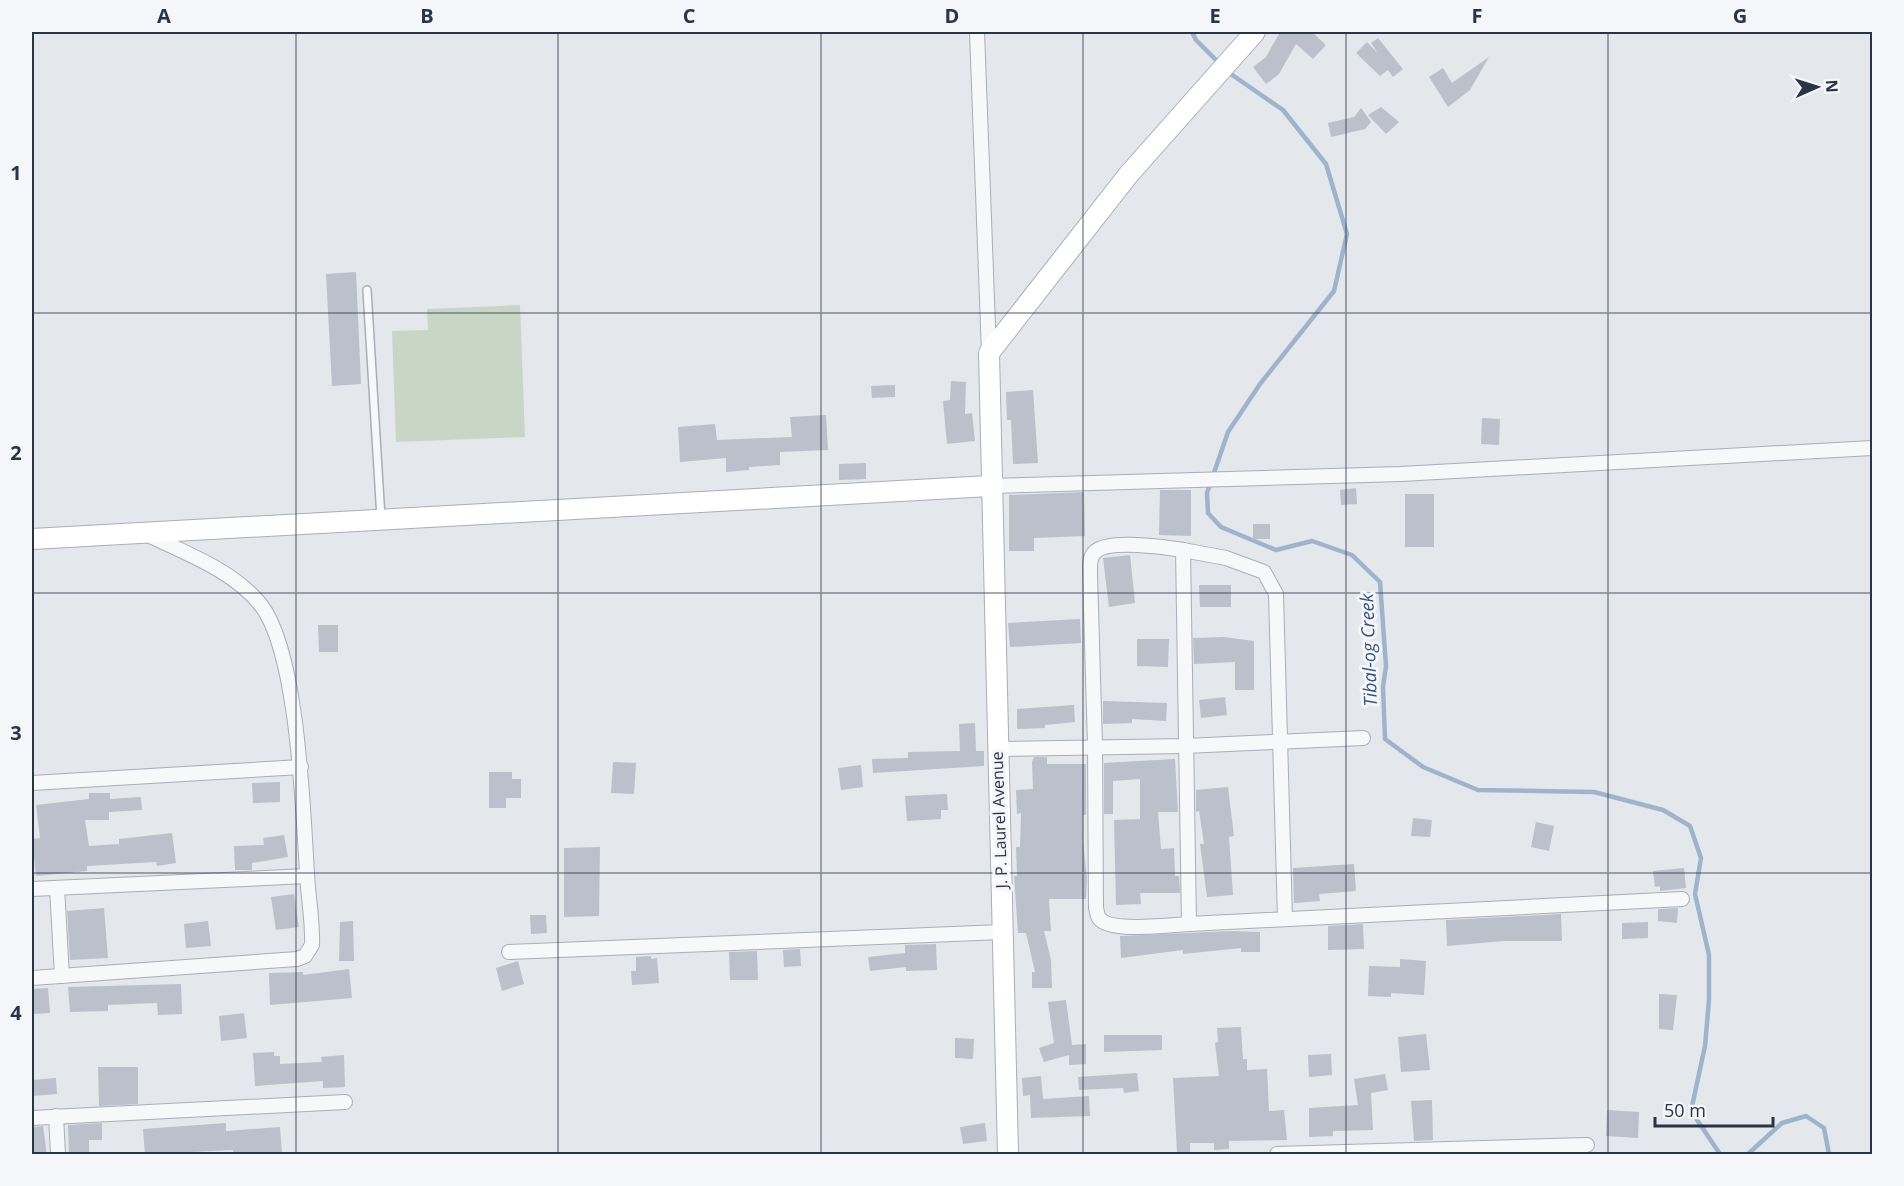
<svg xmlns="http://www.w3.org/2000/svg" width="1904" height="1186" font-family="'Open Sans',sans-serif">
<style>
.green{fill:#c9d6c5}
.lines{fill:none;stroke-linecap:round;stroke-linejoin:round}
.stream{stroke:#9fb4cc;stroke-width:4.5}
.building{fill:#bbc0ca}
.lane-casing{stroke:#a9aeb7;stroke-width:10}
.street-casing{stroke:#a9aeb7;stroke-width:16}
.secondary-casing{stroke:#a9aeb7;stroke-width:22}
.lane{stroke:#f7f8fa;stroke-width:7}
.street{stroke:#f7f8fa;stroke-width:14}
.secondary{stroke:#fff;stroke-width:20}
.grid{fill:none;stroke:#2b3445;stroke-width:1.5;stroke-opacity:0.55}
.labels{text-anchor:middle;stroke-width:6;stroke-linejoin:round;paint-order:stroke}
.street-label{font-size:16px;fill:#2b3445;stroke:#f4f6f9}
.water-label{font-size:18px;font-style:italic;fill:#34527a;stroke:#f4f6f9}
.neatline{fill:none;stroke:#2b3445;stroke-width:2}
.grid-label{font-size:20px;text-anchor:middle;font-weight:bold;fill:#2b3445}
</style>
<rect width="100%" height="100%" fill="#e4e7ec"/>
<path class="green" d="M 520,305 L 525,437 L 396,442 L 392,331 L 428,330 L 427,309 Z"/>
<g class="lines">
<g class="stream">
<path d="M 1192,32 L 1196,40 L 1218,62"/>
<path d="M 1228,72 L 1283,110 L 1326,164 L 1347,234 L 1334,291 L 1260,384 L 1228,432 L 1207,493 L 1208,513 L 1221,527 L 1276,550 L 1312,541 L 1352,555 L 1380,582 L 1386,666 L 1383,687 L 1385,739 L 1423,767 L 1478,790 L 1594,792 L 1663,810 L 1690,826 L 1701,858 L 1695,894 L 1709,955 L 1709,1000 L 1705,1046 L 1691,1111 L 1720,1154"/>
<path d="M 1748,1154 L 1782,1123 L 1806,1116 L 1824,1128 L 1829,1154"/>
</g>
</g>
<g class="building">
<path d="M 1280,32 L 1312,32 L 1326,45 L 1313,59 L 1296,44 L 1279,74 L 1266,84 L 1253,67 L 1266,57 Z"/>
<path d="M 1378,38 L 1403,69 L 1393,77 L 1388,70 L 1380,76 L 1356,53 L 1367,42 L 1378,53 L 1371,43 Z"/>
<path d="M 1489,57 L 1470,90 L 1448,107 L 1429,77 L 1443,68 L 1452,83 Z"/>
<path d="M 1381,107 L 1399,122 L 1386,134 L 1368,115 Z"/>
<path d="M 1361,108 L 1371,122 L 1365,129 L 1331,137 L 1328,123 L 1354,117 Z"/>
<path d="M 356,272 L 361,384 L 332,386 L 326,274 Z"/>
<path d="M 951,381 L 966,382 L 965,414 L 972,413 L 975,441 L 947,444 L 943,401 L 950,400 Z"/>
<path d="M 895,385 L 895,397 L 872,398 L 871,386 Z"/>
<path d="M 1033,390 L 1038,463 L 1013,464 L 1011,420 L 1007,420 L 1006,392 Z"/>
<path d="M 826,415 L 828,450 L 780,452 L 780,465 L 749,467 L 749,470 L 726,472 L 726,458 L 680,462 L 678,427 L 715,424 L 717,440 L 792,437 L 790,417 Z"/>
<path d="M 1482,418 L 1500,419 L 1499,445 L 1481,444 Z"/>
<path d="M 866,463 L 866,479 L 839,480 L 839,464 Z"/>
<path d="M 1356,488 L 1357,504 L 1341,505 L 1340,490 Z"/>
<path d="M 1160,490 L 1191,490 L 1191,536 L 1159,535 Z"/>
<path d="M 1084,492 L 1085,536 L 1034,538 L 1034,551 L 1009,551 L 1009,495 Z"/>
<rect x="1405" y="494" width="29" height="53"/>
<rect x="1253" y="524" width="17" height="15"/>
<path d="M 1130,555 L 1135,603 L 1109,607 L 1103,558 Z"/>
<path d="M 1199,585 L 1231,585 L 1231,607 L 1200,607 Z"/>
<path d="M 1080,619 L 1081,643 L 1010,647 L 1008,623 Z"/>
<path d="M 318,625 L 338,625 L 338,652 L 319,652 Z"/>
<path d="M 1224,637 L 1254,641 L 1254,690 L 1235,690 L 1235,662 L 1194,664 L 1193,638 Z"/>
<path d="M 1137,639 L 1169,639 L 1168,667 L 1137,666 Z"/>
<path d="M 1225,697 L 1227,715 L 1201,718 L 1199,700 Z"/>
<path d="M 1103,701 L 1167,703 L 1166,721 L 1132,719 L 1132,723 L 1103,724 Z"/>
<path d="M 1074,705 L 1075,722 L 1045,725 L 1045,728 L 1017,729 L 1017,709 Z"/>
<path d="M 975,723 L 976,751 L 984,751 L 984,766 L 873,773 L 872,759 L 908,758 L 908,752 L 960,751 L 959,724 Z"/>
<path d="M 1034,757 L 1047,757 L 1047,764 L 1086,764 L 1086,815 L 1083,815 L 1083,841 L 1087,879 L 1086,899 L 1049,899 L 1051,931 L 1044,931 L 1051,960 L 1052,988 L 1032,988 L 1032,972 L 1035,972 L 1026,933 L 1018,933 L 1014,876 L 1017,876 L 1016,847 L 1020,847 L 1021,813 L 1017,814 L 1016,790 L 1033,789 L 1032,762 Z"/>
<path d="M 1175,759 L 1178,812 L 1158,812 L 1161,849 L 1174,848 L 1175,876 L 1179,876 L 1180,893 L 1140,893 L 1141,904 L 1116,905 L 1114,820 L 1140,819 L 1140,779 L 1113,781 L 1113,814 L 1104,814 L 1104,763 Z"/>
<path d="M 613,762 L 636,763 L 634,794 L 611,793 Z"/>
<path d="M 861,765 L 863,787 L 841,790 L 838,768 Z"/>
<path d="M 489,772 L 512,772 L 512,779 L 521,779 L 521,798 L 506,798 L 506,808 L 489,808 Z"/>
<path d="M 280,782 L 280,802 L 253,803 L 252,783 Z"/>
<path d="M 1228,787 L 1234,836 L 1229,837 L 1233,895 L 1207,897 L 1200,844 L 1204,844 L 1199,811 L 1196,812 L 1196,790 Z"/>
<path d="M 89,793 L 110,793 L 110,799 L 141,797 L 142,810 L 109,812 L 109,820 L 85,820 L 89,846 L 119,844 L 119,839 L 172,833 L 176,863 L 157,866 L 156,862 L 87,866 L 87,871 L 36,876 L 32,839 L 40,838 L 36,805 L 89,799 Z"/>
<path d="M 947,794 L 948,810 L 941,810 L 941,819 L 907,821 L 905,796 Z"/>
<path d="M 1413,818 L 1432,820 L 1430,837 L 1411,836 Z"/>
<path d="M 1536,822 L 1554,826 L 1549,851 L 1531,847 Z"/>
<path d="M 284,835 L 288,857 L 252,863 L 252,870 L 235,870 L 234,846 L 264,845 L 263,838 Z"/>
<path d="M 600,847 L 599,916 L 564,917 L 564,848 Z"/>
<path d="M 1354,864 L 1356,891 L 1319,894 L 1320,901 L 1294,903 L 1293,868 Z"/>
<path d="M 1684,868 L 1686,888 L 1660,891 L 1660,886 L 1655,887 L 1653,871 Z"/>
<path d="M 294,894 L 299,927 L 276,930 L 271,897 Z"/>
<path d="M 104,908 L 108,958 L 70,960 L 67,911 Z"/>
<path d="M 1678,908 L 1677,923 L 1658,921 L 1658,909 Z"/>
<path d="M 1561,914 L 1562,941 L 1504,941 L 1447,946 L 1446,920 Z"/>
<path d="M 530,915 L 546,915 L 547,933 L 531,934 Z"/>
<path d="M 208,921 L 211,946 L 186,948 L 184,924 Z"/>
<path d="M 353,921 L 354,961 L 339,961 L 340,922 Z"/>
<path d="M 1648,922 L 1648,938 L 1622,939 L 1622,923 Z"/>
<path d="M 1363,924 L 1364,949 L 1328,950 L 1328,926 Z"/>
<path d="M 1230,931 L 1260,932 L 1260,952 L 1241,952 L 1241,948 L 1183,954 L 1183,950 L 1121,958 L 1120,936 Z"/>
<path d="M 936,944 L 937,970 L 906,971 L 906,967 L 870,971 L 868,957 L 905,953 L 905,945 Z"/>
<path d="M 800,949 L 801,966 L 784,967 L 783,950 Z"/>
<path d="M 757,951 L 758,980 L 730,980 L 729,952 Z"/>
<path d="M 651,956 L 651,959 L 657,958 L 659,983 L 632,985 L 631,971 L 636,971 L 636,957 Z"/>
<path d="M 1400,959 L 1426,961 L 1424,995 L 1391,993 L 1391,997 L 1368,996 L 1369,966 L 1400,967 Z"/>
<path d="M 518,961 L 524,984 L 502,991 L 496,968 Z"/>
<path d="M 349,969 L 352,998 L 270,1005 L 269,973 L 303,972 L 303,975 Z"/>
<path d="M 181,984 L 182,1014 L 158,1015 L 157,1003 L 108,1005 L 108,1011 L 70,1012 L 68,987 Z"/>
<path d="M 48,988 L 50,1013 L 32,1014 L 32,989 Z"/>
<path d="M 1659,994 L 1677,995 L 1673,1030 L 1659,1029 Z"/>
<path d="M 1066,1000 L 1072,1045 L 1086,1044 L 1086,1064 L 1069,1065 L 1069,1055 L 1044,1062 L 1039,1048 L 1054,1043 L 1048,1002 Z"/>
<path d="M 244,1013 L 247,1038 L 221,1041 L 219,1016 Z"/>
<path d="M 1241,1027 L 1243,1059 L 1247,1059 L 1247,1070 L 1267,1069 L 1269,1111 L 1284,1110 L 1287,1140 L 1229,1141 L 1229,1149 L 1214,1150 L 1214,1143 L 1190,1143 L 1190,1152 L 1177,1152 L 1173,1078 L 1219,1076 L 1215,1043 L 1218,1042 L 1217,1028 Z"/>
<path d="M 1426,1034 L 1430,1070 L 1401,1072 L 1398,1037 Z"/>
<path d="M 1104,1035 L 1162,1035 L 1162,1050 L 1104,1052 Z"/>
<path d="M 955,1038 L 974,1039 L 973,1059 L 955,1058 Z"/>
<path d="M 274,1052 L 274,1056 L 280,1056 L 280,1064 L 322,1062 L 321,1057 L 344,1055 L 345,1087 L 323,1088 L 323,1081 L 255,1086 L 253,1053 Z"/>
<path d="M 1331,1054 L 1332,1075 L 1309,1077 L 1308,1055 Z"/>
<path d="M 98,1067 L 138,1067 L 138,1104 L 99,1106 Z"/>
<path d="M 1137,1073 L 1139,1091 L 1124,1093 L 1123,1088 L 1079,1090 L 1078,1077 Z"/>
<path d="M 1385,1074 L 1388,1090 L 1371,1093 L 1373,1130 L 1333,1131 L 1333,1136 L 1309,1137 L 1309,1108 L 1358,1105 L 1354,1079 Z"/>
<path d="M 1041,1076 L 1043,1099 L 1089,1096 L 1090,1116 L 1031,1118 L 1030,1095 L 1023,1096 L 1022,1078 Z"/>
<path d="M 56,1078 L 57,1094 L 32,1096 L 32,1080 Z"/>
<path d="M 1432,1100 L 1433,1140 L 1414,1141 L 1411,1101 Z"/>
<path d="M 1607,1110 L 1639,1112 L 1638,1138 L 1606,1136 Z"/>
<path d="M 102,1123 L 102,1140 L 89,1140 L 89,1155 L 69,1155 L 68,1125 Z"/>
<path d="M 226,1123 L 226,1131 L 280,1127 L 282,1153 L 233,1155 L 233,1150 L 191,1152 L 191,1155 L 145,1155 L 143,1129 Z"/>
<path d="M 985,1123 L 987,1141 L 963,1144 L 960,1127 Z"/>
<path d="M 43,1126 L 47,1155 L 32,1155 L 32,1127 Z"/>
</g>
<g class="lines">
<g class="lane-casing">
<path id="lane" d="M 367,290 L 381,518"/>
</g>
<g class="street-casing">
<g id="street">
<path d="M 977,32 L 989,353"/>
<path d="M 990,486 L 1401,474 L 1872,448"/>
<path d="M 1183,550 L 1226,558 L 1264,572 L 1276,594 L 1285,919"/>
<path d="M 997,749 L 1185,746 L 1363,738"/>
<path d="M 32,783 L 301,767"/>
<path d="M 57,888 L 62,976"/>
<path d="M 32,889 L 307,876"/>
<path d="M 1189,924 L 1183,550 C 1166,547 1108,539 1095,552 C 1089,557 1090,566 1090,574 L 1095,746 L 1096,908 C 1097,911 1097,915 1099,918 C 1109,933 1171,925 1189,924 L 1682,899"/>
<path d="M 509,952 L 1002,932"/>
<path d="M 32,978 L 297,959 L 305,956 L 312,945 C 313,921 308,897 307,873 C 303,810 298,653 261,605 C 233,570 185,553 146,534"/>
<path d="M 56,1116 L 58,1154"/>
<path d="M 32,1118 L 345,1102"/>
<path d="M 1277,1154 L 1587,1145"/>
</g>
</g>
<g class="secondary-casing">
<g id="secondary">
<path d="M 32,539 L 990,486"/>
<path d="M 1008,1154 L 989,353 L 1129,174 L 1255,32"/>
</g>
</g>
<use href="#lane" class="lane"/>
<use href="#street" class="street"/>
<use href="#secondary" class="secondary"/>
</g>
<path class="grid" d="M 296,32 L 296,1154M 558,32 L 558,1154M 821,32 L 821,1154M 1083,32 L 1083,1154M 1346,32 L 1346,1154M 1608,32 L 1608,1154M 32,313 L 1872,313M 32,593 L 1872,593M 32,873 L 1872,873"/>
<g class="labels">
<g class="street-label">
<text transform="translate(999 820) rotate(-92)" y="6">J. P. Laurel Avenue</text>
</g>
<g class="water-label">
<text transform="translate(1369 650) rotate(-92)" y="6">Tibal-og Creek</text>
</g>
</g>
<rect width="1904" height="1186" fill="none" stroke="#f4f6f9" stroke-width="66"/>
<g transform="translate(1817 87) rotate(87)" stroke="#f4f6f9" stroke-width="4.5" paint-order="stroke">
<path d="M0-4.5L10 22L0 15L-10 22Z" fill="#2b3445"/>
<text y="-9" font-size="16" font-weight="bold" text-anchor="middle" fill="#2b3445">N</text>
</g>
<path d="M1655 1117v9h118v-9" fill="none" stroke="#2b3445" stroke-width="3"/>
<text x="1664" y="1117" font-size="18" fill="#2b3445" stroke="#f4f6f9" stroke-width="4.5" paint-order="stroke">50 m</text>
<rect x="33" y="33" width="1838" height="1120" class="neatline"/>
<g class="grid-label">
<text x="164" y="23">A</text>
<text x="427" y="23">B</text>
<text x="689" y="23">C</text>
<text x="952" y="23">D</text>
<text x="1215" y="23">E</text>
<text x="1477" y="23">F</text>
<text x="1740" y="23">G</text>
<text x="16" y="180">1</text>
<text x="16" y="460">2</text>
<text x="16" y="740">3</text>
<text x="16" y="1020">4</text>
</g>
</svg>
